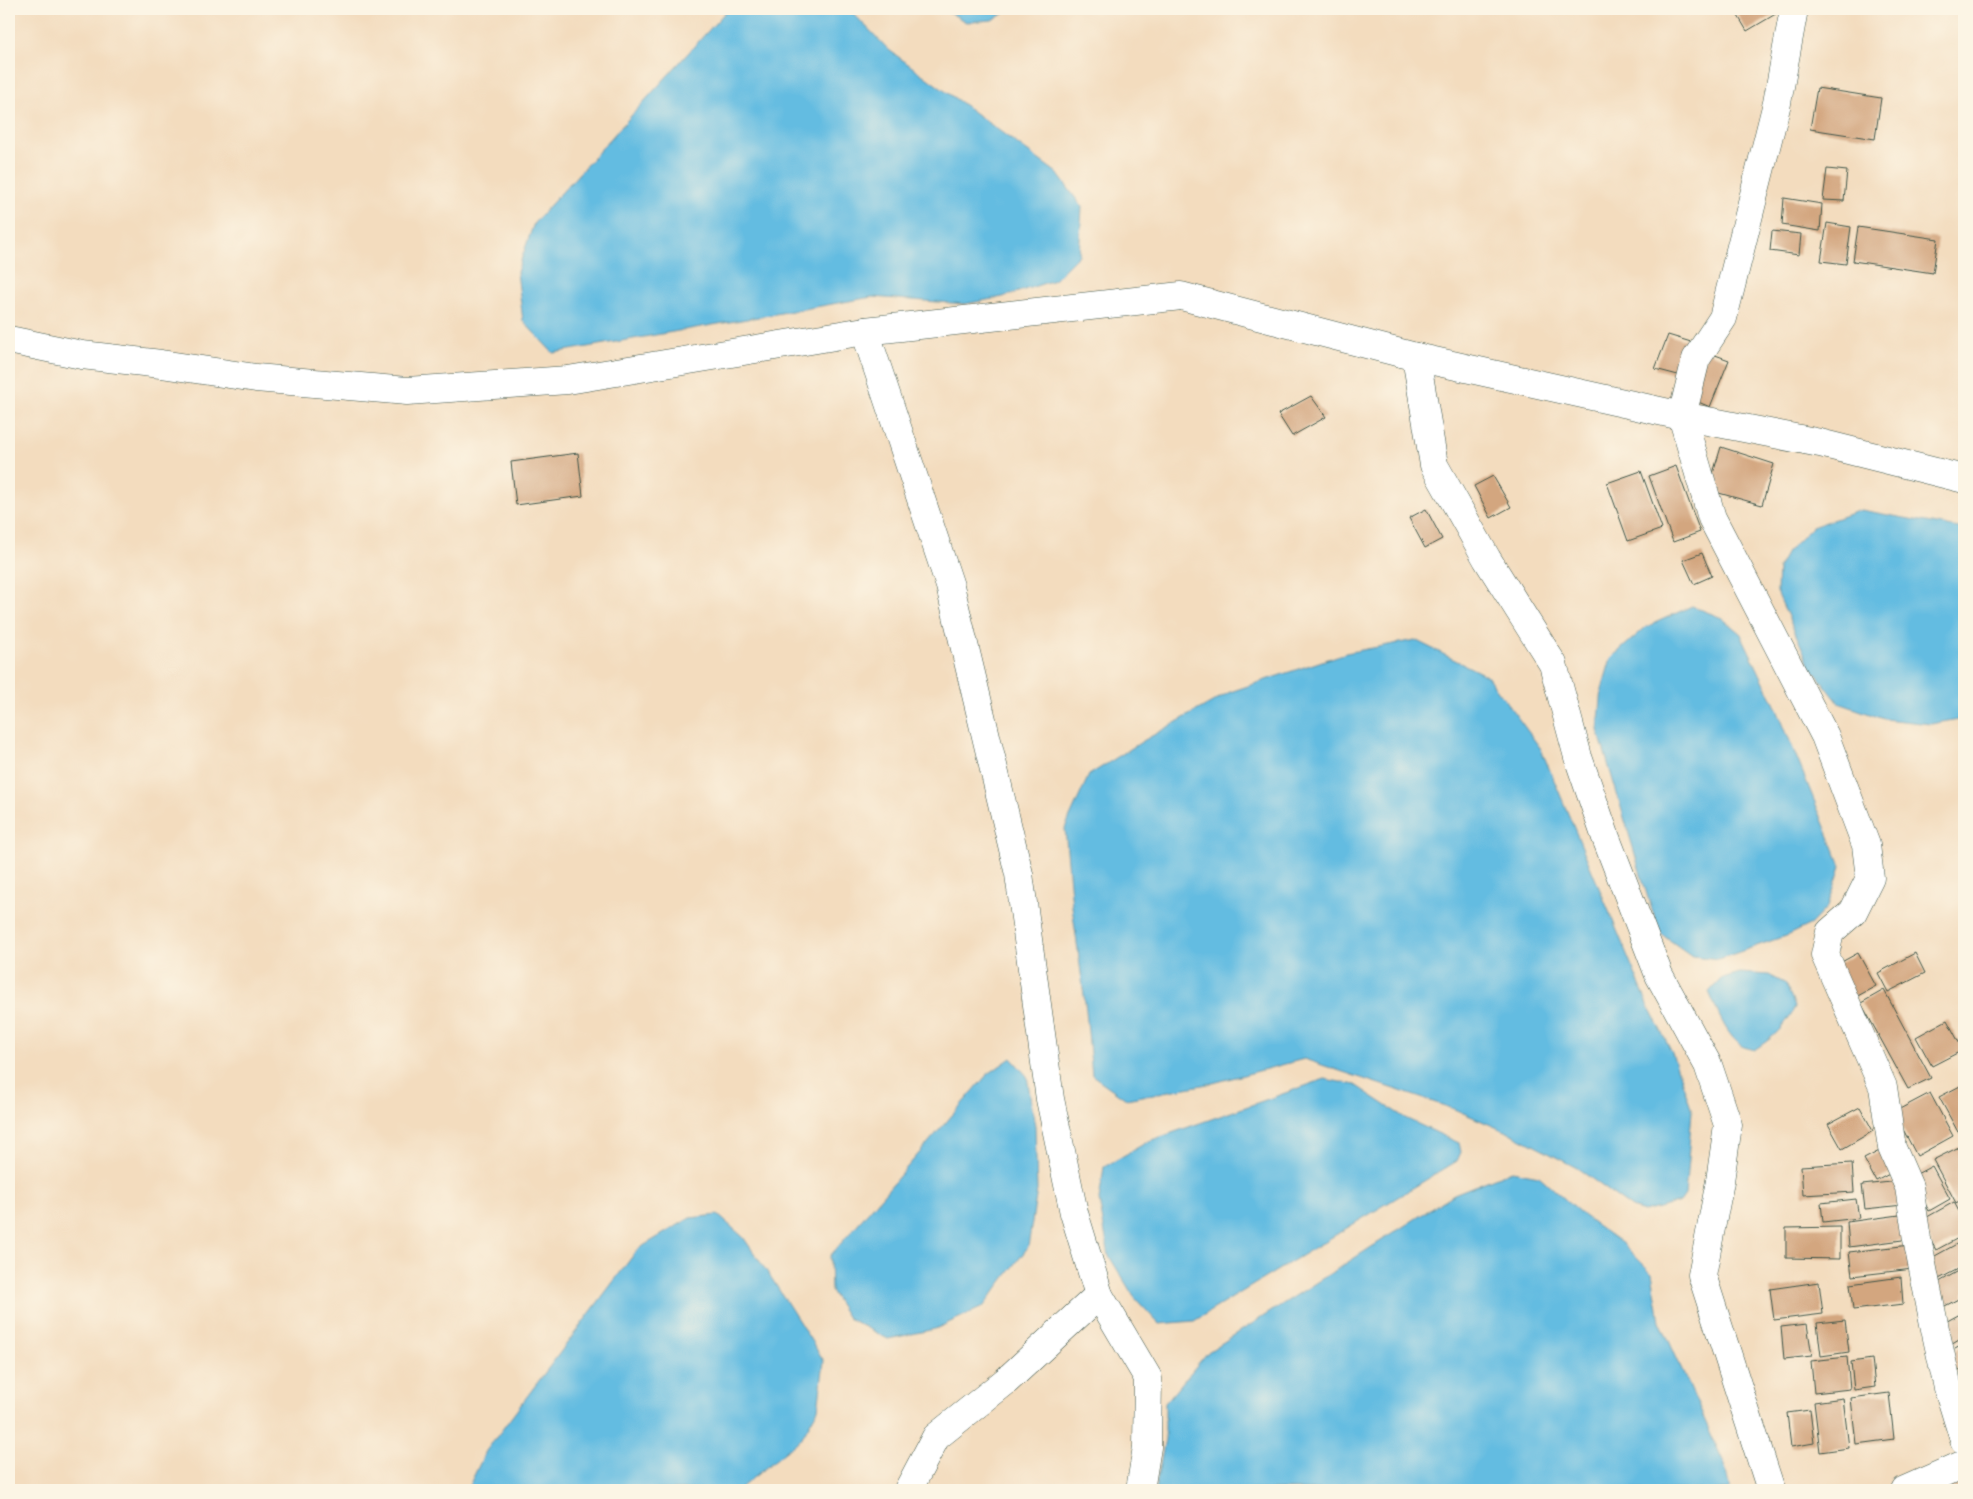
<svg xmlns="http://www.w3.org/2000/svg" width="1973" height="1499" font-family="'Shantell Sans',sans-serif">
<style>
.water{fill:#64bce1;stroke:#427c8a}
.building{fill:#d3a67f}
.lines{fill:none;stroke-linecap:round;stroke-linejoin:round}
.minor-casing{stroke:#3f5549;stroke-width:29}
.minor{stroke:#fff;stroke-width:28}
</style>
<rect width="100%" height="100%" fill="#fcf5e5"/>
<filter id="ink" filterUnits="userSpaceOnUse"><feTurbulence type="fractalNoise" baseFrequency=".02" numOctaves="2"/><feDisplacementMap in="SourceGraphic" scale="10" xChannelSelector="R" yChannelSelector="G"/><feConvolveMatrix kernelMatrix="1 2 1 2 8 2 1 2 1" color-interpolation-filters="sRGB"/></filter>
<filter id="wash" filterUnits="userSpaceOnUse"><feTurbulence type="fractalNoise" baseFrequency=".0096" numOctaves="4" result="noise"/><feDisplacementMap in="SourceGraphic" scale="20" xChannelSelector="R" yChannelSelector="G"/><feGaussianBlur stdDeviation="1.12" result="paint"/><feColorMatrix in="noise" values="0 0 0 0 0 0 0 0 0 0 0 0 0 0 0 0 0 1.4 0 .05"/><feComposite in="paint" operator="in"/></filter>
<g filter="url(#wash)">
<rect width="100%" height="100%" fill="#f3dcbe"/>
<g class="water">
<path d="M 728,9 L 849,9 L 889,50 L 1057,173 L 1082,207 L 1079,255 L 1054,280 L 1003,297 L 965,304 L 872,297 L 553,353 L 523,321 L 517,272 L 534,223 Z"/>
<path d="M 944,9 L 1012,9 L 992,20 L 966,22 Z"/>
<path d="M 1861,510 L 1964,529 L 1964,718 L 1931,724 L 1884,719 L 1839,703 L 1810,666 L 1777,592 L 1778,568 L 1787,552 L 1812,527 Z"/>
<path d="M 1692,606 L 1722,618 L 1741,634 L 1776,707 L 1841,866 L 1828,906 L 1811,924 L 1788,935 L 1719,959 L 1692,956 L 1661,934 L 1648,898 L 1598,730 L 1602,689 L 1611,658 L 1646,627 Z"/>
<path d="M 1415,640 L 1487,676 L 1541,749 L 1649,1007 L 1672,1053 L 1692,1111 L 1685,1195 L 1680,1202 L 1644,1212 L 1632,1208 L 1577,1168 L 1514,1135 L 1454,1109 L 1304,1059 L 1213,1083 L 1126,1099 L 1092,1075 L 1086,1010 L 1072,906 L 1065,828 L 1089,775 L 1143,741 L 1230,692 L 1346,653 Z"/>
<path d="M 1740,973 L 1769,975 L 1786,984 L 1795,1007 C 1784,1028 1774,1037 1754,1050 C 1750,1048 1743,1048 1739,1044 C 1724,1031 1717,1010 1709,992 L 1722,978 Z"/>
<path d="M 1011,1058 L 1027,1076 L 1035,1126 L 1037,1190 L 1028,1247 L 983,1307 L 935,1329 L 888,1339 L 848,1318 L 831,1291 L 830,1256 L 987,1075 Z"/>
<path d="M 1325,1079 L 1355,1085 L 1405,1118 L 1459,1143 L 1461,1152 L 1457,1161 L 1194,1321 L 1159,1324 L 1134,1297 L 1109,1256 L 1099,1200 L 1104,1167 L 1149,1141 Z"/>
<path d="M 1512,1171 L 1539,1176 L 1584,1216 L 1623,1244 L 1652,1273 L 1660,1321 L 1724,1463 L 1730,1490 L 1155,1490 L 1165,1439 L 1165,1403 L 1208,1352 L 1454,1194 Z"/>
<path d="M 718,1215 L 743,1237 L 772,1279 L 824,1361 L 818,1409 L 801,1439 L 738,1490 L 467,1490 L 486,1451 L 638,1249 L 690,1218 Z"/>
</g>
<g id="blocks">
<g class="building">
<path d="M 1734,9 L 1777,9 L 1779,12 L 1747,31 Z"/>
<path d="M 1817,88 L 1881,98 L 1875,139 L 1810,129 Z"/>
<path d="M 1827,169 L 1847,171 L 1844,201 L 1823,200 Z"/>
<path d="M 1784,198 L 1822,204 L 1820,231 L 1782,225 Z"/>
<path d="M 1827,223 L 1851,227 L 1846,264 L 1821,261 Z"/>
<path d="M 1858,227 L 1938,239 L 1933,273 L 1853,261 Z"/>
<path d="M 1772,231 L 1801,234 L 1799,255 L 1770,251 Z"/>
<path d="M 1668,335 L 1691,342 L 1678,375 L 1655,369 Z"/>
<path d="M 1707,352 L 1729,360 L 1710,407 L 1689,398 Z"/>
<path d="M 1311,396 L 1326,417 L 1292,436 L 1278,414 Z"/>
<path d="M 1721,447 L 1774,464 L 1762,505 L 1708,490 Z"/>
<path d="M 578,453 L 583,496 L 516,505 L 511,462 Z"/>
<path d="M 1676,466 L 1700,532 L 1673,542 L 1649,476 Z"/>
<path d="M 1641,471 L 1662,529 L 1628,541 L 1607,483 Z"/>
<path d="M 1493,476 L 1511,507 L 1491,518 L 1474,486 Z"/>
<path d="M 1426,509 L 1442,539 L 1425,548 L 1409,518 Z"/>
<path d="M 1702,553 L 1712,576 L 1694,584 L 1683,560 Z"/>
<path d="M 1858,953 L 1876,986 L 1854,998 L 1836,965 Z"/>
<path d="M 1915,953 L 1925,973 L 1888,992 L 1878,973 Z"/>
<path d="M 1884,990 L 1931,1078 L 1908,1089 L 1861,1003 Z"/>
<path d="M 1947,1020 L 1963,1050 L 1932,1066 L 1916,1037 Z"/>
<path d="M 1964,1084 L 1964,1128 L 1958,1132 L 1939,1097 Z"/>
<path d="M 1930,1093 L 1953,1136 L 1917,1156 L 1894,1112 Z"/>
<path d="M 1860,1107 L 1873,1131 L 1842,1149 L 1828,1124 Z"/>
<path d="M 1887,1147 L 1899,1169 L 1876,1181 L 1864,1159 Z"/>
<path d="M 1959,1147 L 1964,1157 L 1964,1198 L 1956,1203 L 1933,1160 Z"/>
<path d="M 1852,1163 L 1854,1192 L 1803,1195 L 1801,1166 Z"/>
<path d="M 1932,1166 L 1950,1199 L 1929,1211 L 1911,1177 Z"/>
<path d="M 1900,1181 L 1903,1205 L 1865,1209 L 1862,1185 Z"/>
<path d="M 1856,1199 L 1859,1218 L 1823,1222 L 1821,1203 Z"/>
<path d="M 1954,1202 L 1964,1221 L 1964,1235 L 1936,1250 L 1920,1221 Z"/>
<path d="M 1907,1214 L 1910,1239 L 1849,1247 L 1847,1222 Z"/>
<path d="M 1840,1227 L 1840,1259 L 1786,1258 L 1786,1228 Z"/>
<path d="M 1964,1240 L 1964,1266 L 1935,1281 L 1924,1262 Z"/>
<path d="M 1910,1245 L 1913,1269 L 1852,1276 L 1849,1252 Z"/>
<path d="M 1964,1268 L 1964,1296 L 1943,1307 L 1932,1286 Z"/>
<path d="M 1901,1277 L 1903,1304 L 1853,1310 L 1850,1284 Z"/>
<path d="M 1819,1282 L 1823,1314 L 1774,1320 L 1770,1289 Z"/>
<path d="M 1962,1313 L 1964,1318 L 1964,1337 L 1949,1346 L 1938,1326 Z"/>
<path d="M 1845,1320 L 1849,1352 L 1821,1356 L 1817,1323 Z"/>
<path d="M 1807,1324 L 1812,1356 L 1784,1359 L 1781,1327 Z"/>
<path d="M 1964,1344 L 1964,1368 L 1956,1373 L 1946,1354 Z"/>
<path d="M 1847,1357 L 1850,1389 L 1814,1393 L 1811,1361 Z"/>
<path d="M 1872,1359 L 1875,1387 L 1854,1390 L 1851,1362 Z"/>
<path d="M 1889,1393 L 1894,1439 L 1856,1444 L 1851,1398 Z"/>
<path d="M 1843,1398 L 1849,1448 L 1820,1452 L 1814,1402 Z"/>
<path d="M 1810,1410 L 1814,1443 L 1791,1447 L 1787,1413 Z"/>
<path d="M 1964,1469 L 1964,1490 L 1925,1490 Z"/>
</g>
</g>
</g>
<g filter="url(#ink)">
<use href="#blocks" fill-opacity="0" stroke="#3f5549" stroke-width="1"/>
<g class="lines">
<g class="minor-casing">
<g id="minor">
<path d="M 1794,9 L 1777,103 L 1723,318 L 1696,359 L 1682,416 L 1712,518 L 1825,736 L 1866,845 L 1870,878 L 1853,912 L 1830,932 L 1825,955 L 1883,1087 L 1892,1148 L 1909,1187 L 1917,1239 L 1935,1329 L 1948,1388 L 1964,1440"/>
<path d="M 865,331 L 950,586 L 1019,874 L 1050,1099 L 1074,1213 L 1099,1295 L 1148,1378 L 1147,1447 L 1140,1490"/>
<path d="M 9,340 L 82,355 L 161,364 L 256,378 L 407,391 L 568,380 L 865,331 L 1181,296 L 1416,357 L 1682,416 L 1820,443 L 1964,479"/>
<path d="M 1416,357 L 1434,465 L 1487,559 L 1553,664 L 1578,757 L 1606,838 L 1659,975 L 1708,1065 L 1728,1125 L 1720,1181 L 1702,1275 L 1771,1490"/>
<path d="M 908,1490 L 936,1437 L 1006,1381 L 1099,1295"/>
<path d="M 1905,1490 L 1964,1464"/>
</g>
</g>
<use href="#minor" class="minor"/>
</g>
</g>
<rect width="1973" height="1499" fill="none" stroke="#fcf5e5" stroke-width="30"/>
</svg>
